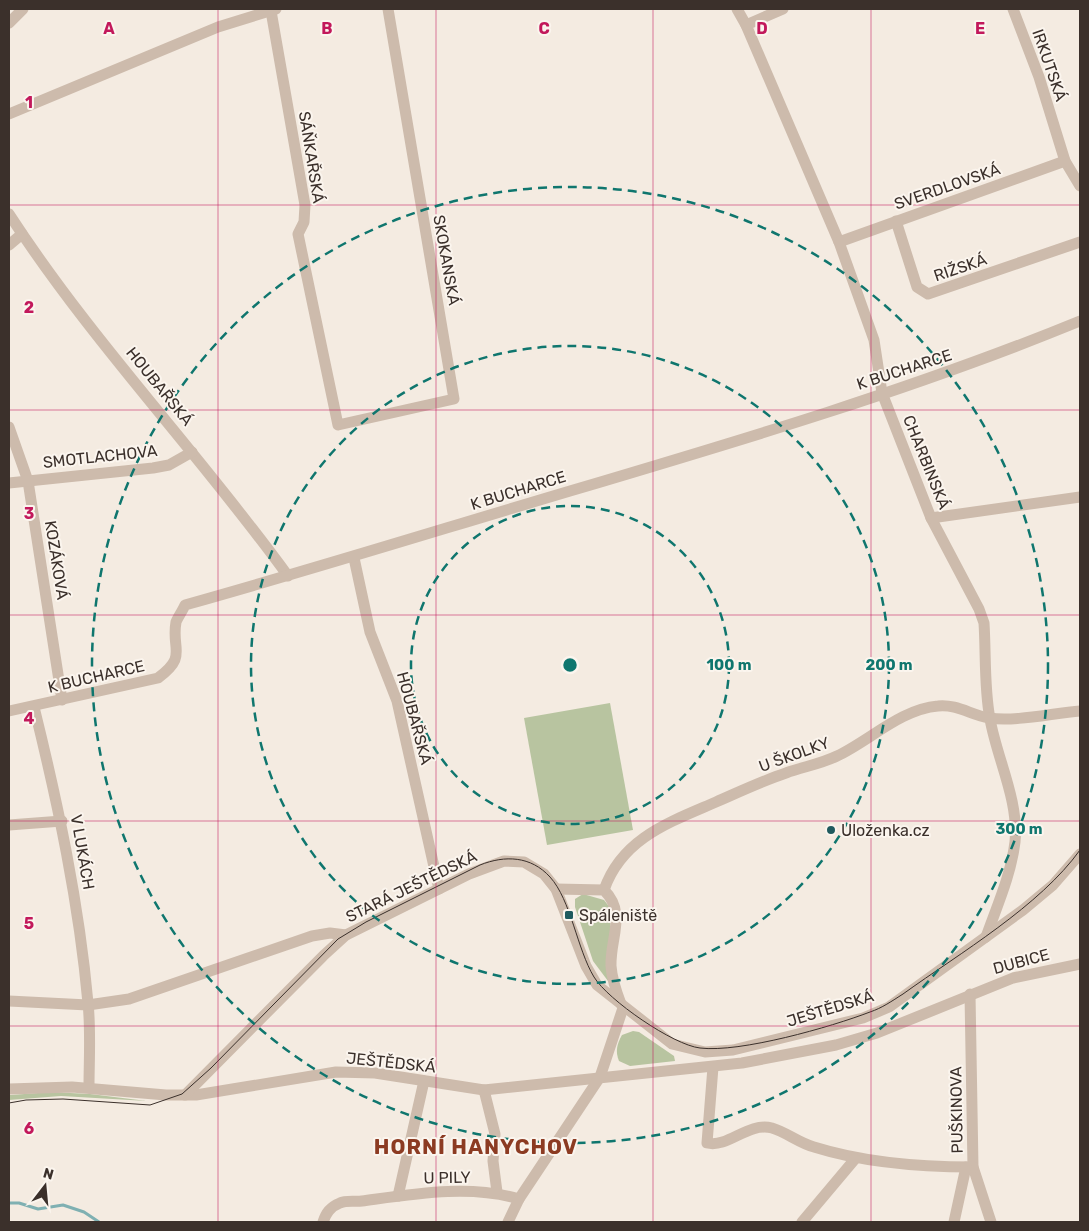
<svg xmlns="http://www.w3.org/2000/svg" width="1089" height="1231" font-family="Rubik,sans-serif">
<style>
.green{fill:#b8c4a0}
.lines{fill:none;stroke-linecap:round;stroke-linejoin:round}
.stream{stroke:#7fb0b2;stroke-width:3}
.minor{stroke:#cdbbac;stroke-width:11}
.tram{stroke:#3b302b;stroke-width:1}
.grid{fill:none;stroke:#c2185b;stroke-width:1;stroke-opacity:0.55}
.ring{fill:none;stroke:#0f766e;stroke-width:2.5;stroke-dasharray:9 6}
.poi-dot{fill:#1f5a5e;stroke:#fbf5ee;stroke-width:2}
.labels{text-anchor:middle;stroke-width:4;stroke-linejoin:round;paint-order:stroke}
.street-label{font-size:16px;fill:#3b302b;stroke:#fbf5ee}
.poi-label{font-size:16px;fill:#3b302b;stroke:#fbf5ee;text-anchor:start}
.district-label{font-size:21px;font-weight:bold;letter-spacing:1px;fill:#8c3b22;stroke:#fbf5ee}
.grid-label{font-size:16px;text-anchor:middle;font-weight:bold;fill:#c2185b;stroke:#fbf5ee;stroke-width:4;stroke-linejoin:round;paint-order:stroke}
.centre{fill:#0f766e;stroke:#fbf5ee;stroke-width:2.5}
.ring-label{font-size:15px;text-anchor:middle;font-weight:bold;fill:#0f766e;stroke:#fbf5ee;stroke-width:4;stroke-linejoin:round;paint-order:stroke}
</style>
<rect width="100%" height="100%" fill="#f4ebe1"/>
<g class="green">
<path d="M 610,703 L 633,830 L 547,845 L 524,718 Z"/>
<path d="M 583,894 L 604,900 L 611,909 L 608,981 L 593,961 L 575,907 L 575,899 Z"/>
<path d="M 633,1031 L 639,1032 L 674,1056 L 675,1061 L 630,1066 L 619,1061 C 615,1051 617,1044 622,1035 Z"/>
<path d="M 51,1092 L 90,1094 L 147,1101 L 61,1096 L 9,1100 L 9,1095 L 11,1095 Z"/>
</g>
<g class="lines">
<path class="stream" d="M 9,1203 L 19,1203 L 38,1209 L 63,1205 L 84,1212 L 99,1222"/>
<g class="minor">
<path d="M 737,9 L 746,25 L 839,242 L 874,340 L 882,393 L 931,518 L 979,609 L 984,623 C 986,654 984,688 990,719 C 997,759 1019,800 1015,842 C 1011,875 997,906 986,937"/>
<path d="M 1013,9 L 1039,77 L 1065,161 L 1080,186"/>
<path d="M 271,11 L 305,205 L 304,222 L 298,234 L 338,425 L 454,399 L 388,9"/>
<path d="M 9,23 L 23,9"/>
<path d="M 746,25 L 783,9"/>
<path d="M 9,114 L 218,27 L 276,9"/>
<path d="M 9,214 C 92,342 199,453 288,576"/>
<path d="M 896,221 L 917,287 L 928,294 L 1080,242"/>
<path d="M 839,242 L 1065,161"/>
<path d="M 9,245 L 22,234"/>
<path d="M 9,427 L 28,481 L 62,700"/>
<path d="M 9,483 L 153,468 L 169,465 L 192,452"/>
<path d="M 931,518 L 1080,497"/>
<path d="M 354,558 L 370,632 L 397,701 L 439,889"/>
<path d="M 34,707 C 58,804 79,903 88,1003 C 91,1031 89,1060 89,1087"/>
<path d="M 9,711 L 158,678 C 188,656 171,650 176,622 C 178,617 183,610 185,605 C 314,569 442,529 570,491 C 742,440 914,389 1080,321"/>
<path d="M 9,825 L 62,821"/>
<path d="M 556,889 L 604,890 C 627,913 610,938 611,966 C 612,980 616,991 621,1004"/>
<path d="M 604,890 C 622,838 670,822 716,802 C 739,792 762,781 786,773 C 802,767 821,764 837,756 C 869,741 901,709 938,706 C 957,704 971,715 989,718 C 1016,722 1053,713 1080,711"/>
<path d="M 970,994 L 973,1167 L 991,1222"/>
<path d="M 9,1001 L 88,1005 L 129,999 L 312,936 L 330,933 L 346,935"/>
<path d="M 713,1067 L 707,1143 C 729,1148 747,1122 772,1128 C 786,1132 799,1143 814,1147 C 865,1163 920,1167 973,1167"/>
<path d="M 9,1089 L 72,1087 L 166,1095 L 196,1095 L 336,1072 L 375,1073 L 484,1090 L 742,1063 L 836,1045 L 877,1033 L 1013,978 L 1080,964"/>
<path d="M 484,1090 L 495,1134 L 493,1161 L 497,1192"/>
<path d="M 185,1095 L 323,956 L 346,935 L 469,874 L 504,861 L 524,862 L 544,874 L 556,889 L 586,966 L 597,985 L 672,1044 L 705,1052 L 733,1050 L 863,1018 L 889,1007 L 1023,910 L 1053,885 L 1080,854"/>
<path d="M 398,1196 L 424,1081"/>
<path d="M 323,1222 C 326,1213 330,1207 340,1203 C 346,1200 356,1202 362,1201 C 413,1194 470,1184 519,1199"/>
<path d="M 508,1222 L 519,1199 L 600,1077 L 623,1008"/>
<path d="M 802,1222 L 855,1159"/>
<path d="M 954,1222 L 966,1167"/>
</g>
<path class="tram" d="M 9,1103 L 26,1100 L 63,1099 L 150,1105 L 182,1094 L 211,1068 L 338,939 L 366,922 L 480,865 C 505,855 531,856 550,877 C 571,900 577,949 594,977 C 608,1000 673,1045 700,1048 C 740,1053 831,1027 870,1012 C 882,1008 892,1001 903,994 C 960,953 1040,906 1080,850"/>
</g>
<path class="grid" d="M 218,9 L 218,1222M 436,9 L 436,1222M 653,9 L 653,1222M 871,9 L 871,1222M 9,205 L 1080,205M 9,410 L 1080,410M 9,615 L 1080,615M 9,821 L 1080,821M 9,1026 L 1080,1026"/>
<g class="ring">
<circle cx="570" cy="665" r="159"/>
<circle cx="570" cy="665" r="319"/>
<circle cx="570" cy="665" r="478"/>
</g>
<g class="poi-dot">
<circle cx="831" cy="830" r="5"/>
<rect x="564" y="910" width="10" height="10" rx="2.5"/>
</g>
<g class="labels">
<g class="street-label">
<text transform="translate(1050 65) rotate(71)" y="6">IRKUTSKÁ</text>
<text transform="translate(312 157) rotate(81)" y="6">SÁŇKAŘSKÁ</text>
<text transform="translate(947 186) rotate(-19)" y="6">SVERDLOVSKÁ</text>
<text transform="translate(447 260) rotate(80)" y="6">SKOKANSKÁ</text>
<text transform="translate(960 267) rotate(-19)" y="6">RIŽSKÁ</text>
<text transform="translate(904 369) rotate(-18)" y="6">K BUCHARCE</text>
<text transform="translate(160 386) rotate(51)" y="6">HOUBAŘSKÁ</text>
<text transform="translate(100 456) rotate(-6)" y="6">SMOTLACHOVA</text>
<text transform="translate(927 462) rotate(68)" y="6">CHARBINSKÁ</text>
<text transform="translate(518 490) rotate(-17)" y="6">K BUCHARCE</text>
<text transform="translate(57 560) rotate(81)" y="6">KOZÁKOVÁ</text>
<text transform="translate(96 676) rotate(-13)" y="6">K BUCHARCE</text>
<text transform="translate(415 718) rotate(75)" y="6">HOUBAŘSKÁ</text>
<text transform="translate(794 754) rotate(-20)" y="6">U ŠKOLKY</text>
<text transform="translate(83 852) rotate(80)" y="6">V LUKÁCH</text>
<text transform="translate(411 886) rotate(-26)" y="6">STARÁ JEŠTĚDSKÁ</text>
<text transform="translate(1021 961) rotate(-15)" y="6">DUBICE</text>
<text transform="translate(830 1008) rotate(-17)" y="6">JEŠTĚDSKÁ</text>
<text transform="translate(391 1062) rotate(6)" y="6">JEŠTĚDSKÁ</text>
<text transform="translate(956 1110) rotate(-91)" y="6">PUŠKINOVA</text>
<text transform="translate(447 1177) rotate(-1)" y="6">U PILY</text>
</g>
<g class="poi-label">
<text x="841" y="836">Uloženka.cz</text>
<text x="579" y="921">Spáleniště</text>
</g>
<g class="district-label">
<text x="476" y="1154">HORNÍ HANYCHOV</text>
</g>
</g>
<g class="grid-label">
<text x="109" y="34">A</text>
<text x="327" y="34">B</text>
<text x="544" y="34">C</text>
<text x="762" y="34">D</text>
<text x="980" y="34">E</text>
<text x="29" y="108">1</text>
<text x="29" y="313">2</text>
<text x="29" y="519">3</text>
<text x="29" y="724">4</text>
<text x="29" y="929">5</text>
<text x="29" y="1134">6</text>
</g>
<circle cx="570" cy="665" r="8" class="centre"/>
<g class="ring-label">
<text x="729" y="670">100 m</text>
<text x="889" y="670">200 m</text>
<text x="1019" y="834">300 m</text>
</g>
<rect width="1089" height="1231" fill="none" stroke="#3b302b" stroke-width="20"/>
<g transform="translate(45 1186) rotate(16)" stroke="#fbf5ee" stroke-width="4" paint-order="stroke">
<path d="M0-4L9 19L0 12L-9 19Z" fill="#3b302b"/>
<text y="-8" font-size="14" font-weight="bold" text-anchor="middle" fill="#3b302b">N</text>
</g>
</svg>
